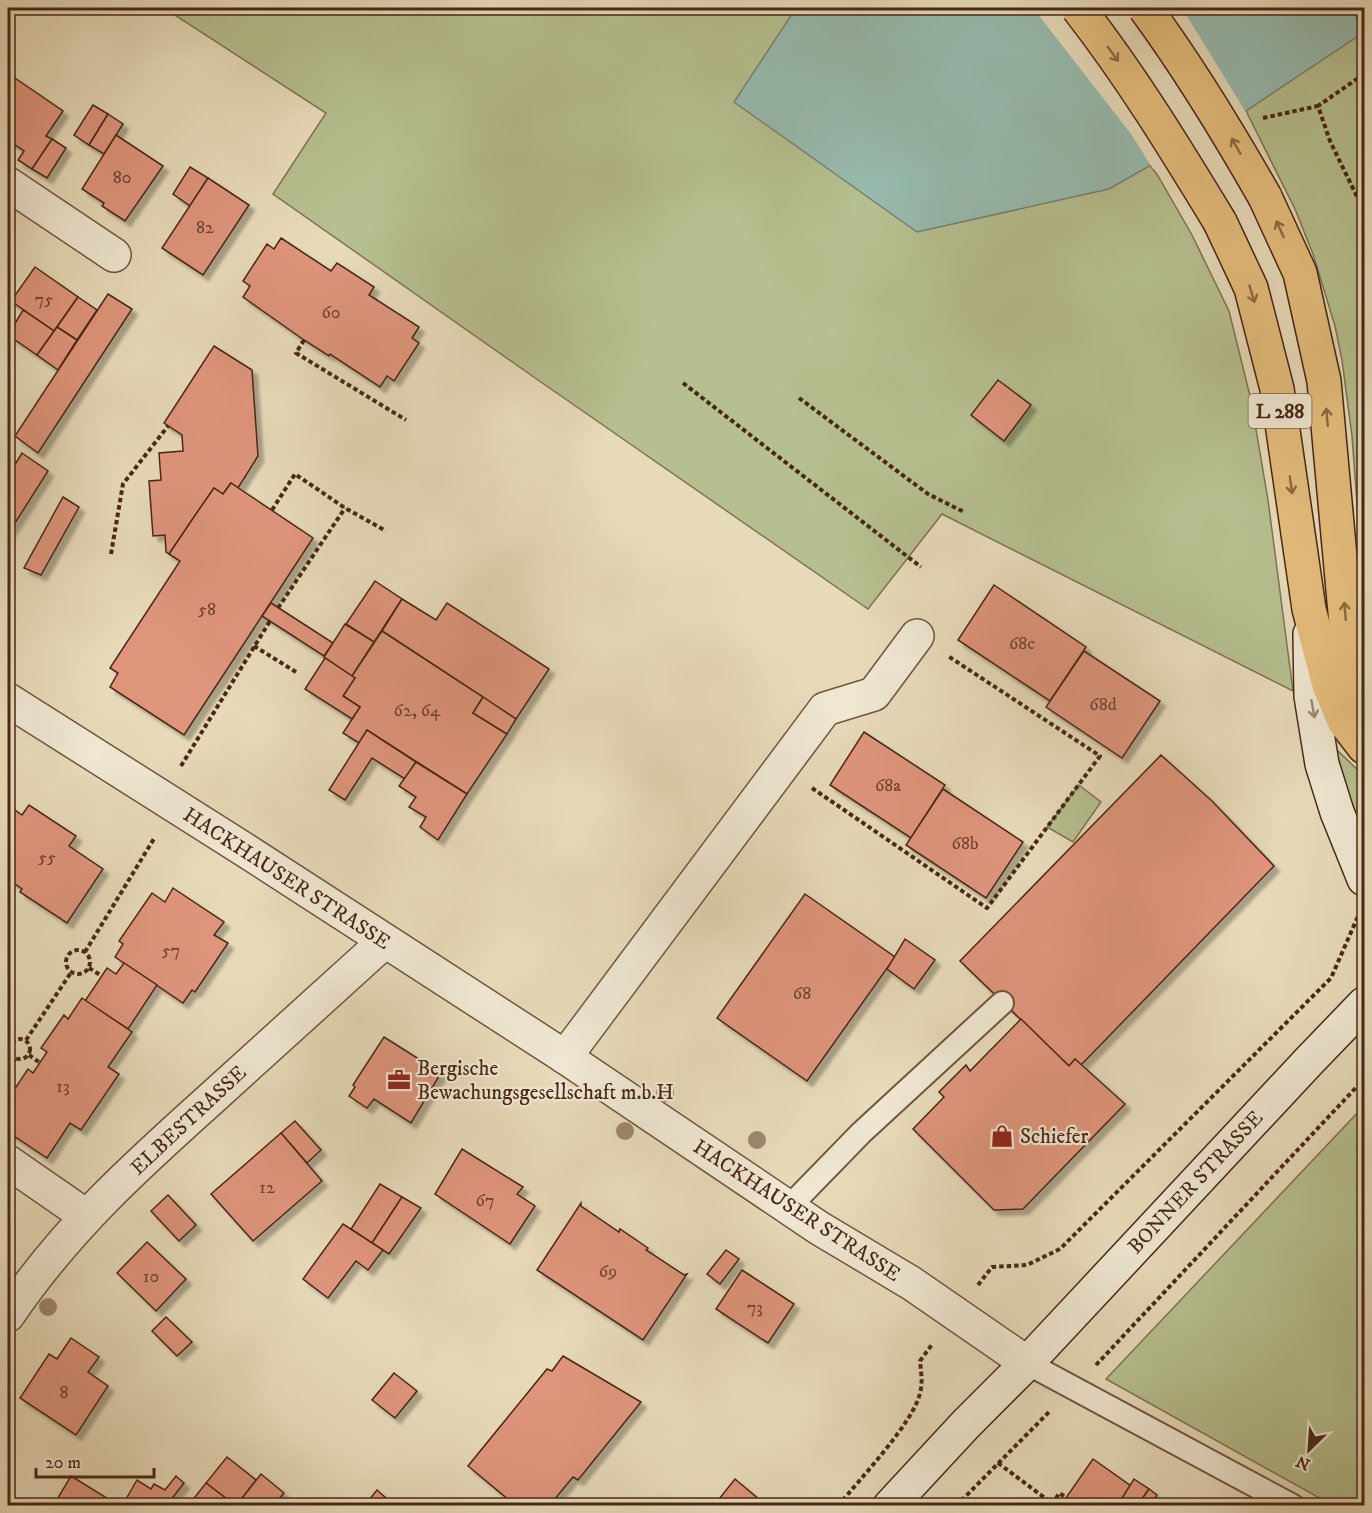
<svg xmlns="http://www.w3.org/2000/svg" width="1372" height="1513" font-family="'IM FELL DW Pica',serif">
<style>
.green{fill:#b6bf8f;stroke:#7f7352;stroke-width:1.5}
.water{fill:#97bbaf;stroke:#778072;stroke-width:1.5}
.pier{fill:#e7dab9}
.building{fill:#df957c;stroke:#482716;stroke-width:1.5;filter:url(#shadow)}
.lines{fill:none;stroke-linecap:round;stroke-linejoin:round}
.service-casing{stroke:#70543f;stroke-width:26}
.minor-casing{stroke:#70543f;stroke-width:36}
.secondary-casing{stroke:#482716;stroke-width:36}
.primary-casing{stroke:#482716;stroke-width:36}
.path{stroke:#482716;stroke-width:4;stroke-dasharray:4.5 3;stroke-linecap:butt}
.service{stroke:#efe7d2;stroke-width:22}
.minor{stroke:#efe7d2;stroke-width:33}
.secondary{stroke:#efe7d2;stroke-width:33}
.primary{stroke:#e4bd7c;stroke-width:33}
.primary-bridge-casing{stroke:#482716;stroke-width:36;stroke-linecap:butt}
.primary-bridge{stroke:#e4bd7c;stroke-width:33}
.tree{fill:#9c886d}
.oneway{stroke:#8e6a44}
.oneway2{stroke:#9c8774}
.labels{text-anchor:middle;stroke-width:4.5;stroke-linejoin:round;paint-order:stroke}
.number-label{font-size:18px;fill:#6e4230}
.shield{fill:#efe7d2;stroke:#7a614e;stroke-width:1.5}
.shield-label{font-size:20px;font-weight:bold;fill:#482716}
.street-label{font-size:21px;fill:#482716;stroke:#efe7d2}
.poi-label{font-size:21px;fill:#482716;stroke:#efe7d2;text-anchor:start}
</style>
<defs>
<filter id="shadow"><feDropShadow dx="5.5" dy="5.5" stdDeviation="1.5" flood-color="#0004"/></filter>
</defs>
<rect width="100%" height="100%" fill="#e7dab9"/>
<filter id="stains"><feTurbulence type="fractalNoise" baseFrequency=".00333" numOctaves="4"/><feColorMatrix values="0 0 0 0 .2 0 0 0 0 .09 0 0 0 0 .02 0 0 0 .5 -.17"/></filter>
<radialGradient id="worn" r=".72"><stop offset=".6" stop-color="#630" stop-opacity="0"/><stop offset="1" stop-color="#630" stop-opacity=".3"/></radialGradient>
<g class="green">
<path d="M 164,8 L 1033,8 L 1158,176 L 1192,235 L 1229,311 L 1251,400 L 1268,500 L 1293,691 L 942,514 L 868,609 L 538,380 L 273,194 L 326,113 Z"/>
<path d="M 1182,8 L 1364,8 L 1364,596 L 1352,436 L 1342,360 L 1335,326 L 1313,254 L 1295,209 L 1246,111 Z"/>
<path d="M 1336,749 L 1364,776 L 1364,832 L 1330,757 Z"/>
<path d="M 1079,785 L 1101,802 L 1073,842 L 1047,827 Z"/>
<path d="M 1364,1106 L 1364,1505 L 1332,1505 L 1106,1379 Z"/>
</g>
<path class="water" d="M 796,8 L 1350,8 L 1364,29 L 1364,32 L 1246,111 L 1109,189 L 917,232 L 734,102 Z"/>
<path class="pier" d="M 1033,8 L 1182,8 L 1247,114 L 1153,169 L 1131,134 Z"/>
<g class="building">
<path d="M 12,76 L 63,111 L 46,136 L 52,139 L 32,169 L 18,160 L 24,151 L 8,140 L 8,82 Z"/>
<path d="M 93,105 L 108,114 L 89,145 L 74,135 Z"/>
<path d="M 108,114 L 123,124 L 104,154 L 89,145 Z"/>
<path d="M 116,135 L 163,166 L 125,221 L 102,206 L 104,203 L 82,189 Z"/>
<path d="M 52,139 L 66,148 L 47,178 L 32,169 Z"/>
<path d="M 190,167 L 208,178 L 190,206 L 173,194 Z"/>
<path d="M 208,178 L 249,205 L 203,275 L 162,248 Z"/>
<path d="M 281,238 L 331,271 L 337,263 L 374,287 L 369,295 L 419,327 L 412,338 L 419,343 L 394,381 L 387,376 L 380,387 L 330,354 L 329,356 L 304,340 L 243,297 L 250,286 L 243,281 L 267,244 L 274,249 Z"/>
<path d="M 35,267 L 78,297 L 54,331 L 11,301 Z"/>
<path d="M 108,294 L 132,309 L 38,453 L 15,436 Z"/>
<path d="M 78,297 L 97,310 L 77,340 L 57,327 Z"/>
<path d="M 23,310 L 54,331 L 37,355 L 8,335 Z"/>
<path d="M 57,327 L 77,340 L 58,370 L 37,355 Z"/>
<path d="M 214,346 L 252,370 L 258,456 L 238,488 L 231,483 L 223,494 L 214,488 L 169,554 L 166,552 L 165,535 L 153,536 L 149,481 L 161,480 L 159,453 L 183,451 L 182,435 L 164,423 Z"/>
<path d="M 998,380 L 1031,405 L 1004,441 L 971,415 Z"/>
<path d="M 22,453 L 48,471 L 8,534 L 8,476 Z"/>
<path d="M 231,483 L 313,538 L 184,735 L 110,687 L 118,673 L 110,668 L 180,561 L 169,554 L 198,511 L 214,488 L 223,494 Z"/>
<path d="M 63,497 L 79,507 L 41,575 L 24,568 Z"/>
<path d="M 375,581 L 402,599 L 374,642 L 346,624 Z"/>
<path d="M 994,585 L 1086,647 L 1050,701 L 958,640 Z"/>
<path d="M 402,599 L 436,620 L 447,603 L 549,669 L 516,719 L 382,631 Z"/>
<path d="M 271,603 L 333,643 L 324,656 L 262,616 Z"/>
<path d="M 345,624 L 374,642 L 352,676 L 324,657 Z"/>
<path d="M 382,631 L 483,697 L 473,713 L 507,734 L 467,794 L 367,730 L 359,743 L 343,733 L 360,707 L 343,696 L 355,678 L 352,676 Z"/>
<path d="M 1084,651 L 1160,701 L 1122,758 L 1046,707 Z"/>
<path d="M 325,658 L 355,678 L 343,696 L 360,707 L 352,719 L 305,689 Z"/>
<path d="M 483,697 L 516,719 L 507,734 L 473,713 Z"/>
<path d="M 367,730 L 416,762 L 405,779 L 372,758 L 345,800 L 329,790 Z"/>
<path d="M 864,732 L 945,785 L 911,838 L 830,785 Z"/>
<path d="M 1161,755 L 1212,801 L 1274,866 L 1081,1065 L 1075,1059 L 1069,1066 L 960,961 Z"/>
<path d="M 416,762 L 467,794 L 438,840 L 420,827 L 426,817 L 409,807 L 416,797 L 399,786 Z"/>
<path d="M 943,789 L 1023,842 L 986,898 L 906,845 Z"/>
<path d="M 8,805 L 22,815 L 29,805 L 76,836 L 69,846 L 103,869 L 67,923 L 20,892 L 22,889 L 8,879 Z"/>
<path d="M 173,888 L 224,922 L 214,935 L 228,943 L 195,992 L 192,990 L 183,1003 L 115,957 L 123,944 L 119,941 L 152,893 L 165,902 Z"/>
<path d="M 805,894 L 895,957 L 807,1081 L 717,1018 Z"/>
<path d="M 905,939 L 935,960 L 914,989 L 887,969 Z"/>
<path d="M 124,963 L 157,985 L 128,1029 L 85,1001 L 107,968 L 116,974 Z"/>
<path d="M 82,998 L 132,1032 L 108,1067 L 119,1074 L 81,1130 L 70,1123 L 47,1158 L 8,1132 L 8,1109 L 11,1105 L 8,1102 L 8,1099 L 28,1069 L 33,1073 L 47,1052 L 41,1048 L 64,1015 L 68,1019 Z"/>
<path d="M 1021,1019 L 1069,1066 L 1075,1059 L 1125,1104 L 1023,1209 L 994,1210 L 913,1129 L 944,1097 L 939,1092 L 966,1065 L 970,1071 Z"/>
<path d="M 384,1037 L 441,1073 L 411,1123 L 374,1099 L 367,1108 L 349,1096 L 355,1087 L 353,1085 Z"/>
<path d="M 295,1121 L 321,1150 L 307,1163 L 281,1133 Z"/>
<path d="M 281,1133 L 322,1181 L 253,1241 L 211,1194 Z"/>
<path d="M 462,1149 L 523,1187 L 517,1194 L 535,1206 L 510,1244 L 435,1194 Z"/>
<path d="M 380,1184 L 402,1197 L 372,1243 L 351,1229 Z"/>
<path d="M 168,1195 L 196,1225 L 179,1241 L 151,1211 Z"/>
<path d="M 402,1197 L 421,1208 L 389,1254 L 372,1243 Z"/>
<path d="M 581,1203 L 581,1206 L 619,1232 L 620,1229 L 648,1248 L 646,1250 L 684,1275 L 687,1274 L 643,1340 L 537,1270 Z"/>
<path d="M 343,1224 L 383,1250 L 368,1270 L 356,1261 L 328,1298 L 303,1279 Z"/>
<path d="M 147,1242 L 186,1279 L 156,1311 L 117,1273 Z"/>
<path d="M 726,1250 L 739,1259 L 720,1284 L 707,1274 Z"/>
<path d="M 742,1270 L 794,1304 L 768,1343 L 716,1309 Z"/>
<path d="M 166,1317 L 192,1342 L 177,1356 L 152,1331 Z"/>
<path d="M 71,1338 L 99,1357 L 88,1372 L 108,1386 L 76,1435 L 20,1398 L 49,1354 L 57,1359 Z"/>
<path d="M 563,1356 L 641,1402 L 578,1480 L 573,1477 L 549,1506 L 516,1506 L 468,1466 L 547,1369 L 552,1371 Z"/>
<path d="M 394,1373 L 417,1391 L 395,1418 L 372,1400 Z"/>
<path d="M 227,1457 L 256,1480 L 236,1506 L 206,1483 Z"/>
<path d="M 1093,1459 L 1131,1486 L 1117,1506 L 1068,1506 L 1063,1502 Z"/>
<path d="M 261,1474 L 284,1493 L 273,1506 L 236,1506 Z"/>
<path d="M 71,1476 L 115,1503 L 114,1506 L 53,1506 Z"/>
<path d="M 176,1476 L 184,1483 L 166,1506 L 122,1506 L 137,1480 L 151,1489 L 154,1484 L 165,1490 Z"/>
<path d="M 735,1479 L 767,1506 L 718,1506 L 715,1504 Z"/>
<path d="M 1134,1479 L 1149,1489 L 1137,1506 L 1117,1506 Z"/>
<path d="M 206,1483 L 236,1506 L 188,1506 Z"/>
<path d="M 1149,1489 L 1157,1495 L 1150,1506 L 1137,1506 Z"/>
<path d="M 377,1490 L 395,1506 L 364,1506 Z"/>
</g>
<g class="lines">
<g class="service-casing">
<g id="service">
<path d="M 788,1208 L 861,1133 L 1002,1003"/>
<path d="M 1027,1363 L 1293,1506"/>
</g>
</g>
<g class="minor-casing">
<g id="minor">
<path d="M 8,184 L 114,255"/>
<path d="M 8,700 L 245,850 L 565,1057 L 819,1228 L 911,1283 L 1027,1363"/>
<path d="M 565,1057 L 825,709 L 874,694 L 917,636"/>
<path d="M 8,1162 L 86,1216"/>
<path d="M 8,1315 C 66,1229 136,1166 213,1097 C 270,1045 327,993 385,941"/>
</g>
</g>
<g class="secondary-casing">
<g id="secondary">
<path d="M 1310,634 L 1311,696 L 1322,764 L 1337,812 L 1364,879"/>
<path d="M 890,1506 L 966,1424 L 1027,1363 L 1310,1060 L 1364,1004"/>
</g>
</g>
<g class="primary-casing">
<g id="primary">
<path d="M 1265,197 L 1300,273 L 1324,381 L 1347,634 L 1364,710"/>
<path d="M 1220,222 L 1251,288 L 1277,389 L 1309,609 L 1329,685 L 1344,721 L 1364,747"/>
</g>
</g>
<g class="path">
<path d="M 1364,74 L 1318,106 L 1330,141 L 1364,211"/>
<path d="M 1263,118 L 1318,106"/>
<path d="M 304,340 L 296,353 L 406,420"/>
<path d="M 683,383 L 921,567"/>
<path d="M 799,398 L 928,494 L 964,512"/>
<path d="M 272,510 L 295,474 L 345,508 L 386,531"/>
<path d="M 111,554 L 123,484 L 168,426"/>
<path d="M 278,608 L 345,508"/>
<path d="M 254,646 L 296,672"/>
<path d="M 181,766 L 270,621"/>
<path d="M 812,788 L 987,908 L 1100,756 L 948,656"/>
<path d="M 8,888 L 12,882"/>
<circle cx="78" cy="962" r="12"/>
<path d="M 85,952 L 155,837"/>
<path d="M 89,968 L 102,976"/>
<circle cx="20" cy="1049" r="10"/>
<path d="M 26,1040 L 72,971"/>
<path d="M 29,1055 L 39,1062"/>
<path d="M 8,1069 L 16,1058"/>
<path d="M 978,1285 L 992,1267 L 1027,1265 L 1060,1249 L 1331,978 L 1359,914"/>
<path d="M 1096,1365 L 1364,1079"/>
<path d="M 998,1463 L 1053,1504 L 1059,1493 L 1066,1497"/>
<path d="M 838,1506 C 859,1480 914,1422 920,1393 C 923,1383 921,1372 920,1361 L 933,1343"/>
<path d="M 956,1506 L 1050,1411"/>
</g>
<use href="#service" class="service"/>
<use href="#minor" class="minor"/>
<use href="#secondary" class="secondary"/>
<use href="#primary" class="primary"/>
<g class="primary-bridge-casing">
<g id="primary-bridge">
<path d="M 1078,8 C 1131,76 1175,148 1220,222"/>
<path d="M 1145,8 C 1189,68 1228,132 1265,197"/>
</g>
</g>
<use href="#primary-bridge" class="primary-bridge"/>
</g>
<g class="tree">
<circle cx="665" cy="1093" r="9"/>
<circle cx="625" cy="1131" r="9"/>
<circle cx="757" cy="1140" r="9"/>
<circle cx="48" cy="1307" r="9"/>
</g>
<defs><path id="oneway-shaft" d="M-6 0H5M1.5-3L5.5 0L1.5 3" fill="none" stroke-width="1.6" stroke-linecap="round" stroke-linejoin="round" transform="scale(1.5)"/></defs>
<g class="oneway">
<use href="#oneway-shaft" transform="translate(1113 54) rotate(54)"/>
<use href="#oneway-shaft" transform="translate(1236 146) rotate(-120)"/>
<use href="#oneway-shaft" transform="translate(1280 229) rotate(-114)"/>
<use href="#oneway-shaft" transform="translate(1252 294) rotate(73)"/>
<use href="#oneway-shaft" transform="translate(1327 417) rotate(-95)"/>
<use href="#oneway-shaft" transform="translate(1291 485) rotate(82)"/>
<use href="#oneway-shaft" transform="translate(1345 611) rotate(-95)"/>
</g>
<use class="oneway2" href="#oneway-shaft" transform="translate(1313 709) rotate(80)"/>
<defs>
<g id="office-bare" transform="scale(1.8)"><path d="M-6-3h4V-5.5h4V-3h4V5H-6ZM-1-4.5V-3h2v-1.5ZM-6 0V1H6V0Z" fill="#8f2418" stroke="#efe7d2" stroke-width="2.5" paint-order="stroke"/></g>
<g id="shop-bare" transform="scale(1.8)"><path d="M-5-2.5h2.3a2.7 3.5 0 0 1 5.4 0H5L5.5 6h-11ZM-1.5-2.5h3a1.5 2.3 0 0 0-3 0Z" fill="#8f2418" stroke="#efe7d2" stroke-width="2.5" paint-order="stroke"/></g>
</defs>
<g fill-rule="evenodd">
<use href="#office-bare" x="399" y="1080"/>
<use href="#shop-bare" x="1002" y="1136"/>
</g>
<g class="labels">
<g class="number-label">
<text x="122" y="183">80</text>
<text x="205" y="233">82</text>
<text x="44" y="305">75</text>
<text x="331" y="318">60</text>
<text x="207" y="615">58</text>
<text x="1022" y="649">68c</text>
<text x="1103" y="710">68d</text>
<text x="417" y="716">62, 64</text>
<text x="888" y="791">68a</text>
<text x="965" y="849">68b</text>
<text x="47" y="863">55</text>
<text x="171" y="956">57</text>
<text x="802" y="999">68</text>
<text x="63" y="1092">13</text>
<text x="267" y="1193">12</text>
<text x="485" y="1206">67</text>
<text x="608" y="1277">69</text>
<text x="151" y="1282">10</text>
<text x="755" y="1313">73</text>
<text x="64" y="1398">8</text>
</g>
<rect class="shield" x="1248.5" y="394" width="63" height="34" rx="4.5"/>
<g class="shield-label">
<text x="1280" y="418">L 288</text>
</g>
<g class="street-label">
<text transform="translate(287 878) rotate(33)" y="7">HACKHAUSER STRASSE</text>
<text transform="translate(188 1120) rotate(-43)" y="7">ELBESTRASSE</text>
<text transform="translate(1195 1182) rotate(-47)" y="7">BONNER STRASSE</text>
<text transform="translate(797 1210) rotate(33)" y="7">HACKHAUSER STRASSE</text>
</g>
<g class="poi-label">
<text x="417" y="1075">Bergische<tspan x="417" dy="24">Bewachungsgesellschaft m.b.H</tspan></text>
<text x="1020" y="1143">Schiefer</text>
</g>
</g>
<rect width="1372" height="1513" fill="none" stroke="#e7dab9" stroke-width="30"/>
<rect x="9" y="9" width="1354" height="1495" fill="none" stroke="#482716" stroke-width="3"/>
<rect x="15" y="15" width="1342" height="1483" fill="none" stroke="#482716" stroke-width="1.5"/>
<g transform="translate(1309 1450) rotate(205)" stroke="#efe7d2" stroke-width="4.5" paint-order="stroke">
<path d="M0-4.5L10 22L0 15L-10 22Z" fill="#482716"/>
<text y="-9" font-size="16" font-weight="bold" text-anchor="middle" fill="#482716">N</text>
</g>
<path d="M36 1468v9h118v-9" fill="none" stroke="#482716" stroke-width="3"/>
<text x="45" y="1468" font-size="18" fill="#482716" stroke="#efe7d2" stroke-width="4.5" paint-order="stroke">20 m</text>
<rect width="100%" height="100%" filter="url(#stains)"/>
<rect width="100%" height="100%" fill="url(#worn)"/>
</svg>
